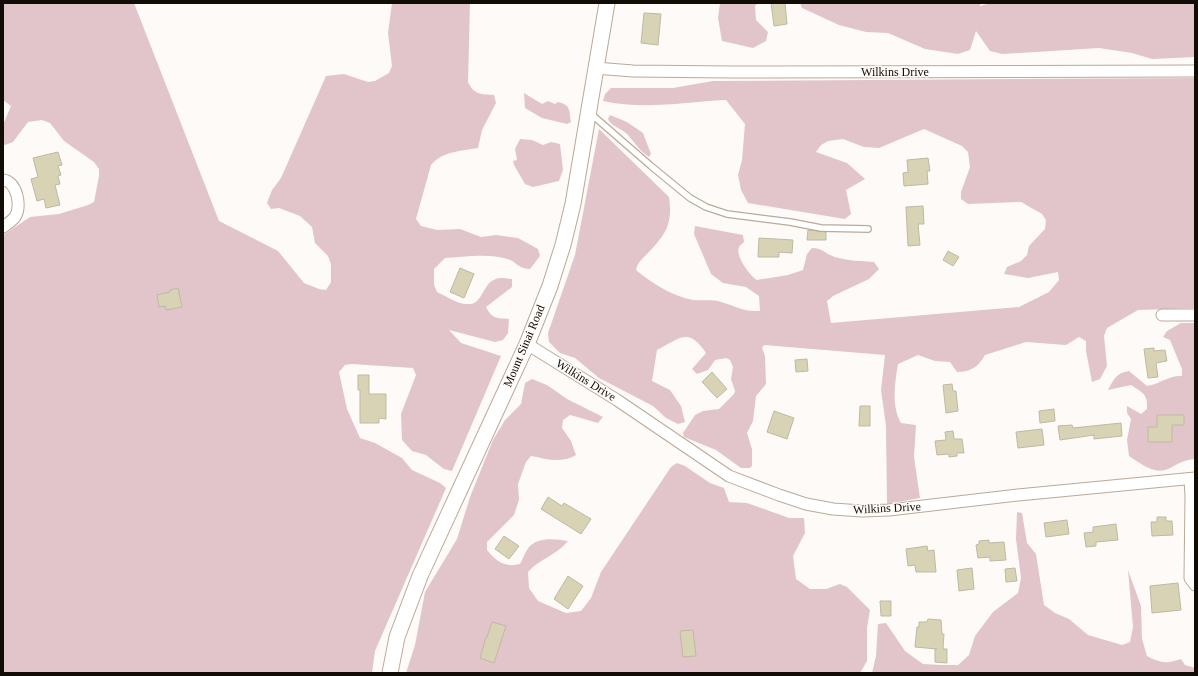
<svg xmlns="http://www.w3.org/2000/svg" width="1198" height="676" font-family="Georgia,serif">
<style>
.green{fill:#e1c5cb}
.building{fill:#d9d3b5;stroke:#beb9a3}
.lines{fill:none;stroke-linecap:round;stroke-linejoin:round}
.lane-casing{stroke:#bba999;stroke-width:8}
.street-casing{stroke:#bba999;stroke-width:13}
.secondary-casing{stroke:#bba999;stroke-width:17}
.lane{stroke:#fff;stroke-width:5.5}
.street{stroke:#fff;stroke-width:11}
.secondary{stroke:#fff;stroke-width:15}
.labels{text-anchor:middle;stroke-width:3;stroke-linejoin:round;paint-order:stroke}
.street-label{font-size:12px;fill:#120c07;stroke:#fefaf7}
</style>
<rect width="100%" height="100%" fill="#fefaf7"/>
<g class="green">
<path d="M 3,3 L 134,3 L 219,221 L 278,251 L 304,283 L 319,289 L 326,290 L 331,282 L 331,264 L 328,256 L 315,243 L 312,227 L 300,216 L 279,208 L 271,209 L 267,203 L 272,190 L 281,178 L 326,76 L 344,74 L 368,82 L 375,81 L 389,73 L 392,66 L 388,33 L 392,3 L 470,3 L 468,82 C 474,95 481,94 494,95 L 496,103 L 482,130 L 478,148 C 461,151 443,151 431,165 L 416,219 L 421,226 L 437,230 L 460,229 L 481,237 L 496,235 L 518,238 L 538,249 L 540,256 L 530,269 C 516,268 518,262 507,259 C 490,253 463,257 445,258 L 434,269 L 434,285 L 437,292 C 446,296 457,304 467,304 C 483,306 482,283 496,279 C 500,277 507,279 512,279 L 512,287 L 486,307 C 492,319 497,318 509,319 L 508,333 L 503,340 L 495,342 L 449,330 L 461,343 L 501,356 L 452,471 L 444,469 L 426,455 L 412,451 L 402,440 L 401,414 L 416,375 L 413,368 L 352,364 L 345,365 L 339,372 L 347,409 L 360,438 L 375,443 L 402,458 L 412,470 L 440,483 L 446,488 L 375,651 L 372,673 L 3,673 L 3,235 L 30,217 L 59,214 L 88,205 L 94,202 L 99,176 L 99,169 L 94,162 L 64,141 L 50,123 L 42,120 L 28,122 L 13,142 L 5,145 L 3,144 L 3,125 L 11,106 L 3,100 Z"/>
<path d="M 720,3 L 758,3 L 755,6 L 756,20 L 768,32 L 766,41 L 753,48 L 722,41 L 718,18 Z"/>
<path d="M 800,3 L 981,3 L 980,6 L 990,3 L 1195,3 L 1195,57 L 1152,59 L 1132,53 L 1099,48 L 1002,54 L 990,51 L 976,31 L 970,50 L 958,54 L 925,49 L 888,33 L 866,32 L 839,25 L 802,8 Z"/>
<path d="M 1195,78 L 1195,308 L 1138,310 L 1107,328 L 1104,336 L 1107,366 L 1100,379 L 1092,382 L 1086,351 L 1086,341 L 1079,337 L 1066,345 L 1026,342 L 985,355 C 978,367 971,372 957,372 L 950,362 L 935,361 L 918,355 L 898,364 C 895,382 891,406 901,423 L 916,425 L 914,457 L 920,498 L 887,504 L 886,426 L 881,390 L 885,355 L 764,345 L 762,348 L 765,356 L 766,384 L 756,396 L 753,421 L 747,433 L 752,449 L 752,466 L 750,468 L 741,468 L 716,450 L 684,437 L 683,433 L 695,415 L 703,411 L 719,409 L 734,394 L 735,391 L 731,379 L 733,367 L 730,360 L 726,358 L 715,360 L 708,370 L 697,374 L 692,369 L 706,353 C 688,327 681,338 657,350 L 652,381 L 670,390 L 681,406 L 685,422 L 678,424 L 666,418 L 653,406 L 599,378 L 575,358 L 560,353 L 549,342 L 548,333 L 575,255 L 599,129 L 669,197 C 673,224 666,234 648,253 C 642,259 638,262 636,270 C 653,284 672,296 693,300 C 702,301 712,299 721,302 C 736,306 743,312 760,311 L 759,296 L 746,287 L 723,283 L 711,274 L 694,234 L 695,226 L 743,235 L 744,242 C 742,244 740,245 739,247 C 735,256 750,276 757,280 L 788,275 L 803,270 L 807,254 L 812,248 C 823,248 825,254 835,257 C 848,261 861,261 874,262 L 879,269 L 869,279 L 833,296 L 827,301 L 831,323 L 1019,307 L 1049,292 L 1059,280 L 1058,272 L 1028,278 L 1004,274 L 1007,267 L 1021,261 L 1027,255 L 1029,246 L 1045,229 L 1046,220 L 1042,214 L 1021,202 L 968,204 L 961,199 L 961,192 L 970,167 L 968,152 L 962,146 L 924,129 L 879,148 L 864,147 L 843,139 L 828,141 L 821,145 L 816,152 L 847,163 L 865,179 L 846,190 L 851,214 L 845,219 L 748,203 L 741,190 L 738,175 L 742,160 L 745,124 L 726,100 C 685,102 644,110 603,101 L 605,94 L 611,88 L 673,88 L 713,81 Z"/>
<path d="M 524,93 L 542,104 L 548,101 L 555,104 L 558,102 C 571,105 569,110 571,122 L 567,124 L 542,118 L 525,108 Z"/>
<path d="M 610,115 L 627,122 L 643,133 L 651,154 L 649,157 C 639,151 634,141 626,133 C 620,128 611,126 608,119 Z"/>
<path d="M 520,139 L 532,140 L 543,145 L 551,142 L 560,144 L 563,170 L 559,181 L 533,187 L 525,184 L 514,165 L 513,161 L 517,160 L 515,149 Z"/>
<path d="M 1181,323 L 1195,323 L 1195,459 C 1183,460 1178,464 1168,469 C 1154,475 1140,463 1129,456 L 1127,440 L 1131,419 L 1127,413 L 1127,406 L 1141,414 L 1147,409 C 1148,394 1143,393 1131,385 L 1108,390 C 1114,379 1116,373 1129,371 L 1147,386 C 1160,384 1169,375 1182,376 L 1182,369 L 1170,340 L 1163,337 L 1167,331 Z"/>
<path d="M 532,379 L 547,385 L 567,399 L 603,417 L 598,423 L 570,415 L 563,420 L 562,428 L 571,441 L 576,455 C 561,464 546,459 531,456 L 526,462 L 518,484 L 519,500 L 514,515 L 487,542 L 487,550 C 496,561 505,568 520,564 C 523,559 526,549 531,545 C 541,537 557,539 568,541 C 557,555 539,559 528,572 L 529,588 L 538,601 L 566,613 L 581,611 L 591,598 L 601,572 L 671,467 L 677,463 L 685,466 L 710,483 L 724,488 L 729,502 L 747,503 L 789,518 L 804,518 L 805,533 L 793,556 L 796,579 L 810,589 L 826,589 L 840,584 L 847,587 L 870,610 L 867,628 L 867,661 L 860,673 L 406,673 L 415,645 L 425,592 L 457,539 L 470,497 L 493,440 L 505,420 L 521,404 L 525,383 Z"/>
<path d="M 1017,512 L 1022,513 L 1027,543 L 1036,554 L 1044,605 L 1055,613 L 1069,619 L 1088,635 L 1122,645 L 1130,642 L 1133,627 L 1128,570 L 1141,606 L 1142,639 L 1147,656 C 1160,663 1167,664 1181,659 L 1185,665 L 1195,668 L 1195,673 L 872,673 L 876,656 L 878,624 L 886,623 L 905,651 L 923,664 L 941,665 L 958,665 L 969,655 L 975,636 L 993,612 L 1018,593 L 1021,578 L 1016,539 Z"/>
</g>
<g class="building">
<path d="M 771,3 L 785,3 L 787,24 L 774,26 Z"/>
<path d="M 644,13 L 661,14 L 658,45 L 641,43 Z"/>
<path d="M 58,152 L 62,165 L 58,166 L 61,175 L 58,176 L 60,184 L 55,185 L 60,205 L 46,208 L 44,199 L 37,201 L 31,179 L 38,177 L 33,158 Z"/>
<path d="M 928,158 L 930,171 L 927,171 L 928,184 L 904,186 L 903,173 L 908,172 L 907,160 Z"/>
<path d="M 923,206 L 924,224 L 918,224 L 920,245 L 908,246 L 906,207 Z"/>
<path d="M 808,230 L 826,232 L 826,240 L 807,240 Z"/>
<path d="M 759,238 L 793,240 L 792,253 L 779,252 L 779,257 L 758,257 Z"/>
<path d="M 948,251 L 959,257 L 953,266 L 943,260 Z"/>
<path d="M 460,268 L 474,274 L 464,298 L 450,292 Z"/>
<path d="M 178,288 L 182,307 L 166,310 L 165,306 L 159,307 L 157,295 L 170,292 L 170,290 Z"/>
<path d="M 1154,348 L 1154,351 L 1165,350 L 1167,361 L 1156,363 L 1158,377 L 1148,378 L 1144,349 Z"/>
<path d="M 807,359 L 808,371 L 796,372 L 795,360 Z"/>
<path d="M 712,372 L 727,389 L 717,398 L 702,382 Z"/>
<path d="M 358,375 L 369,375 L 369,394 L 386,394 L 386,419 L 379,418 L 379,423 L 360,423 L 360,390 L 358,390 Z"/>
<path d="M 952,384 L 953,391 L 956,391 L 958,411 L 946,413 L 943,385 Z"/>
<path d="M 860,406 L 870,406 L 870,426 L 859,426 Z"/>
<path d="M 1054,409 L 1055,421 L 1040,423 L 1039,411 Z"/>
<path d="M 774,411 L 794,418 L 787,439 L 767,432 Z"/>
<path d="M 1157,415 L 1184,415 L 1184,425 L 1172,425 L 1172,442 L 1148,442 L 1148,427 L 1157,427 Z"/>
<path d="M 1121,423 L 1122,436 L 1094,439 L 1094,435 L 1060,440 L 1058,426 L 1072,425 L 1073,428 Z"/>
<path d="M 1042,429 L 1044,445 L 1018,448 L 1016,432 Z"/>
<path d="M 953,431 L 954,439 L 962,439 L 964,453 L 957,453 L 957,456 L 949,457 L 949,454 L 937,455 L 935,441 L 946,440 L 945,432 Z"/>
<path d="M 548,497 L 562,506 L 564,503 L 591,519 L 581,534 L 541,509 Z"/>
<path d="M 1157,517 L 1166,517 L 1166,521 L 1172,521 L 1173,535 L 1152,536 L 1151,522 L 1157,522 Z"/>
<path d="M 1067,520 L 1069,534 L 1046,537 L 1044,523 Z"/>
<path d="M 1116,524 L 1118,540 L 1096,542 L 1096,546 L 1086,547 L 1084,533 L 1093,532 L 1093,527 Z"/>
<path d="M 504,536 L 519,546 L 509,559 L 495,549 Z"/>
<path d="M 989,540 L 989,543 L 1004,542 L 1006,560 L 990,561 L 990,557 L 978,558 L 976,545 L 979,544 L 979,541 Z"/>
<path d="M 927,546 L 928,551 L 934,550 L 936,572 L 916,572 L 915,565 L 908,566 L 906,549 Z"/>
<path d="M 972,568 L 974,589 L 959,591 L 957,570 Z"/>
<path d="M 1015,568 L 1017,581 L 1006,582 L 1005,569 Z"/>
<path d="M 568,576 L 583,586 L 568,609 L 554,599 Z"/>
<path d="M 1178,583 L 1181,610 L 1152,613 L 1150,586 Z"/>
<path d="M 880,601 L 891,601 L 891,616 L 881,616 Z"/>
<path d="M 928,619 L 941,620 L 942,634 L 944,634 L 943,649 L 947,649 L 947,663 L 935,662 L 935,649 L 937,649 L 915,647 L 917,627 L 919,627 L 919,622 L 927,622 Z"/>
<path d="M 492,622 L 506,626 L 494,663 L 480,658 L 486,637 L 487,637 Z"/>
<path d="M 693,630 L 696,656 L 683,657 L 680,631 Z"/>
</g>
<g class="lines">
<g class="lane-casing">
<path id="lane" d="M 590,113 L 651,166 L 690,198 L 706,207 L 727,214 L 790,222 L 821,228 L 868,229"/>
</g>
<g class="street-casing">
<g id="street">
<path d="M 595,68 L 633,71 L 731,72 L 1195,71"/>
<path d="M 3,180 C 17,181 22,207 15,217 C 12,221 7,224 3,227"/>
<path d="M 1162,315 L 1195,315"/>
<path d="M 527,344 L 617,400 L 729,476 L 779,495 L 806,504 L 833,509 L 862,511 L 889,510 L 1018,495 L 1195,478"/>
<path d="M 1190,479 L 1191,496 L 1190,578 L 1195,585"/>
</g>
</g>
<g class="secondary-casing">
<path id="secondary" d="M 390,673 L 397,637 L 420,576 L 527,344 L 550,286 L 563,245 L 573,204 L 607,3"/>
</g>
<use href="#lane" class="lane"/>
<use href="#street" class="street"/>
<use href="#secondary" class="secondary"/>
</g>
<g class="labels">
<g class="street-label">
<text x="895" y="76">Wilkins Drive</text>
<text transform="translate(524 346) rotate(-67)" y="4">Mount Sinai Road</text>
<text transform="translate(586 380) rotate(32)" y="4">Wilkins Drive</text>
<text transform="translate(887 508) rotate(-3)" y="4">Wilkins Drive</text>
</g>
</g>
<rect width="1198" height="676" fill="none" stroke="#120c07" stroke-width="8"/>
</svg>
